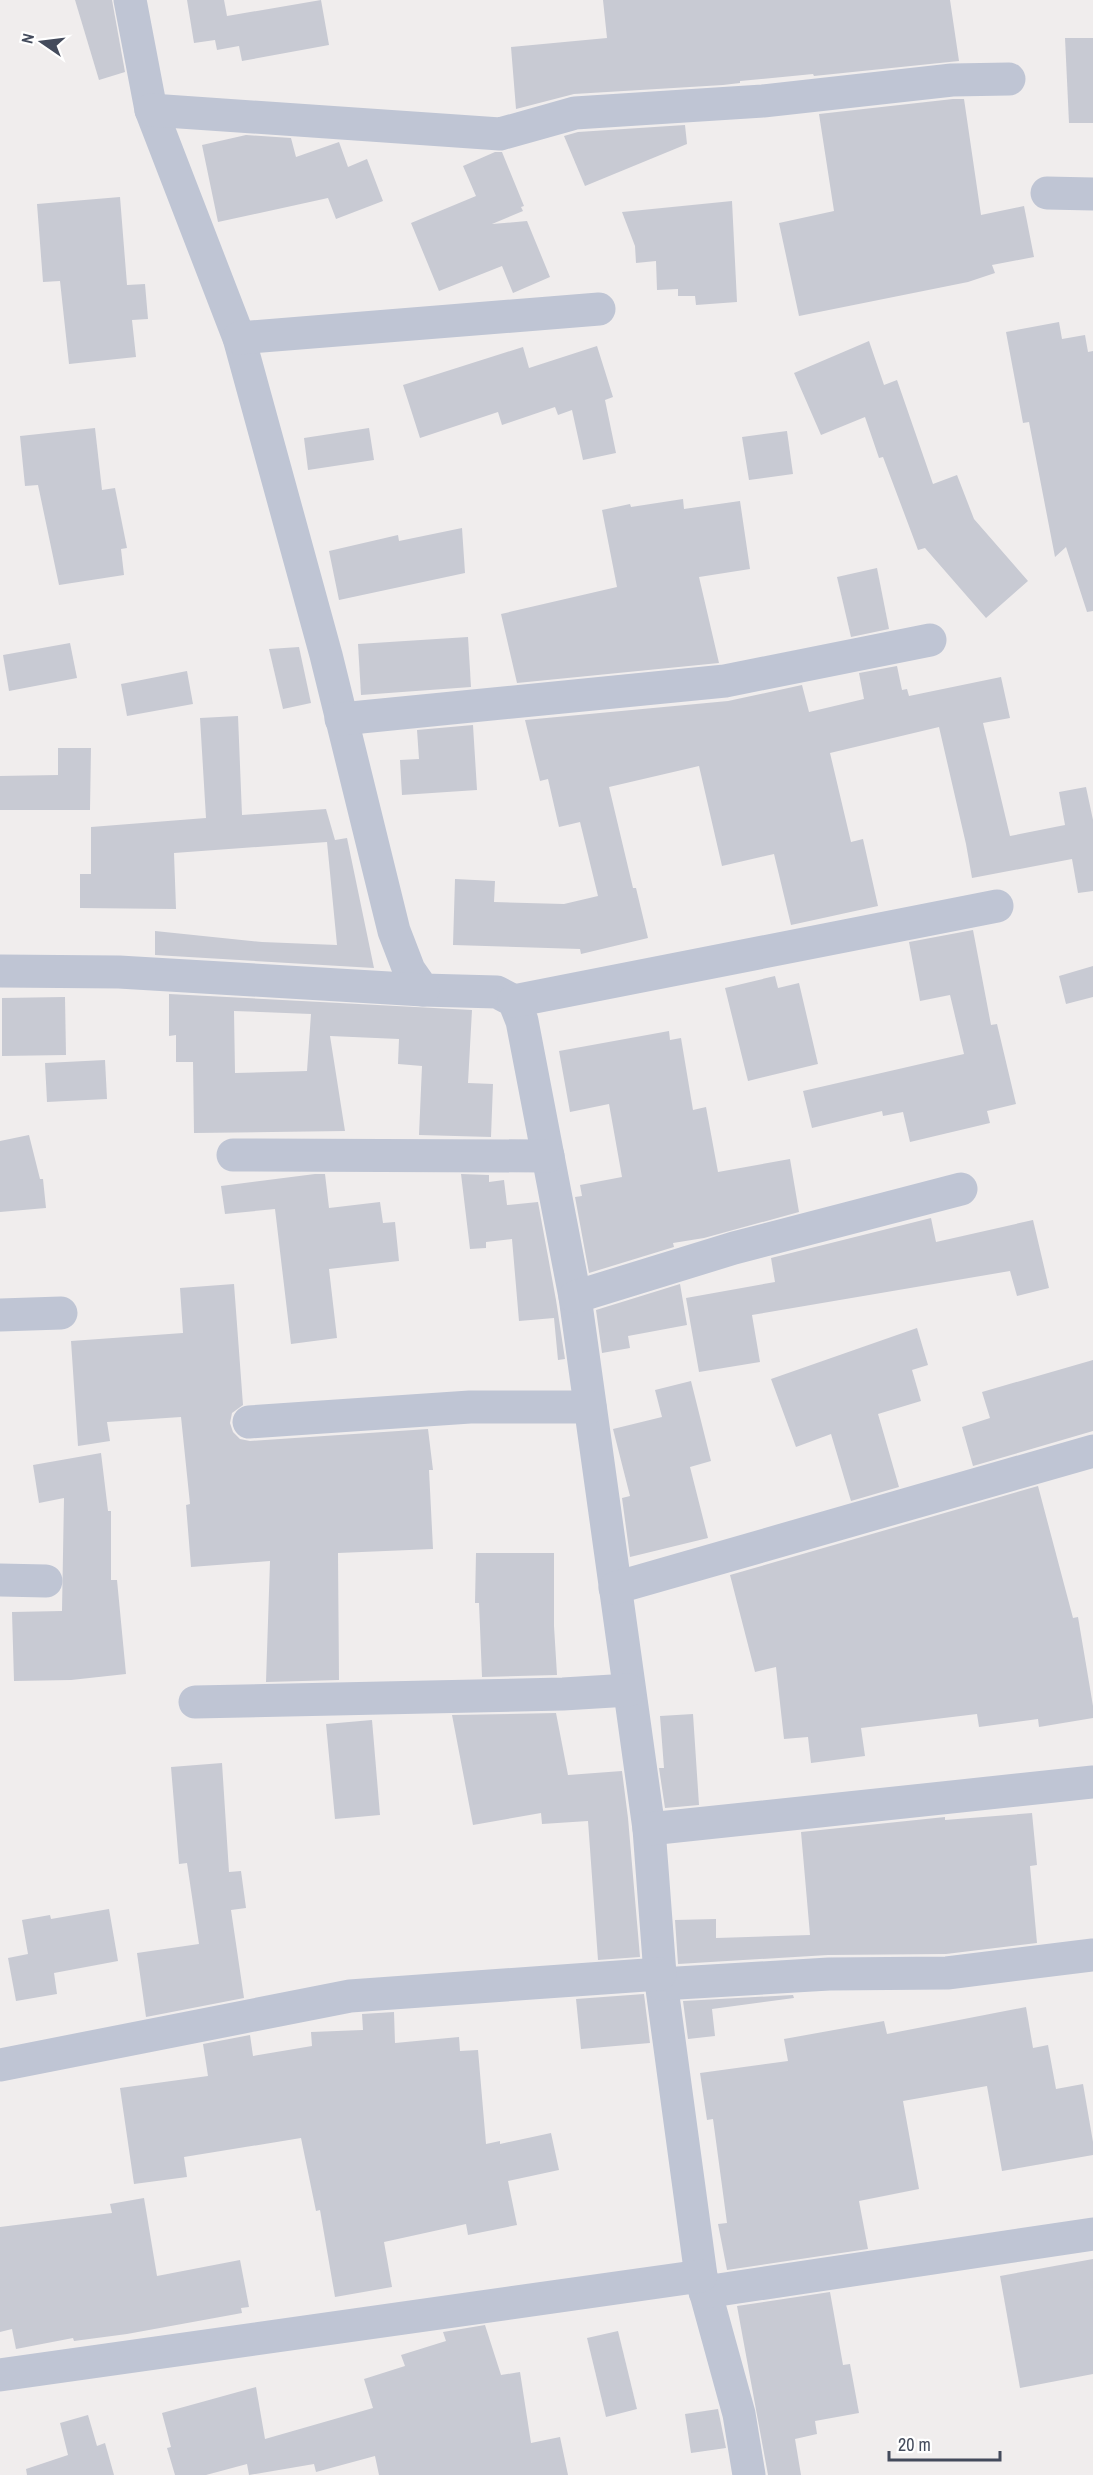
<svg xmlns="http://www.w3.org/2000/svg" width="1093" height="2475" font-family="'Archivo Narrow',sans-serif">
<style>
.building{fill:#c8cad3;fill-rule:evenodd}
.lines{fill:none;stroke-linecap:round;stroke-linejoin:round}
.minor{stroke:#bfc5d4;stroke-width:33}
</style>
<rect width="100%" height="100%" fill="#f0eded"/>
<g class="building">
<path d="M 75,0 L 112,0 L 125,72 L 99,80 Z"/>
<path d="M 187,0 L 224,0 L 227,16 L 321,0 L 329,45 L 242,61 L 239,46 L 217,50 L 215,40 L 194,43 Z"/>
<path d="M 603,0 L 950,0 L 959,61 L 814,76 L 813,74 L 740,81 L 740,83 L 723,85 L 574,94 L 516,109 L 511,47 L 607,38 Z"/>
<path d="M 1065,38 L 1093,38 L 1093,123 L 1069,123 Z"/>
<path d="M 953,99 L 964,99 L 981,215 L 1024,206 L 1034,257 L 992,265 L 995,273 L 968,282 L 799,316 L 779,223 L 834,211 L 819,114 Z"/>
<path d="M 685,125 L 687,144 L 585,186 L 564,136 L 578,132 Z"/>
<path d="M 246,135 L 291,138 L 296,157 L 339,142 L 348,167 L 367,159 L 383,201 L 336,219 L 328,198 L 218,222 L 202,145 Z"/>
<path d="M 495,152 L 502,152 L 524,206 L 521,207 L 523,211 L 492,224 L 527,221 L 550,277 L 513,293 L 502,266 L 439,291 L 411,223 L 476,196 L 463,166 Z"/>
<path d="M 120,197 L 127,285 L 145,284 L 148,319 L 132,320 L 136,357 L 69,364 L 60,281 L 43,282 L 37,204 Z"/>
<path d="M 732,201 L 737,302 L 696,305 L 695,296 L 678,296 L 678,289 L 657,290 L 656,261 L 636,263 L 635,246 L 622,212 Z"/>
<path d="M 1059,322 L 1062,339 L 1085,335 L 1088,352 L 1093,351 L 1093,611 L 1087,612 L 1066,547 L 1055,557 L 1029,422 L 1023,423 L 1006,332 Z"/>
<path d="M 869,341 L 884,385 L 897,380 L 933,484 L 957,475 L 974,519 L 1028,581 L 986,618 L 925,548 L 918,550 L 883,457 L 879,458 L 865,417 L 821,435 L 794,373 Z"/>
<path d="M 597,346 L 613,397 L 605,400 L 616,453 L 583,460 L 572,410 L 558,415 L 555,407 L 502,425 L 498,412 L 420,438 L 403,385 L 523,347 L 529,368 Z"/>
<path d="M 95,428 L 102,490 L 115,488 L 127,548 L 121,549 L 124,575 L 59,585 L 38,485 L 25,486 L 20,436 Z"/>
<path d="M 369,428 L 374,460 L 308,470 L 304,438 Z"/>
<path d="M 787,431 L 793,474 L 749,480 L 742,437 Z"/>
<path d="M 683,499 L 684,509 L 740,501 L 750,569 L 699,577 L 719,663 L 517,683 L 501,614 L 617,587 L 602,510 L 630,504 L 631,507 Z"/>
<path d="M 462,528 L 465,573 L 339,600 L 329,551 L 398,535 L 399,541 Z"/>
<path d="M 877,568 L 889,629 L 851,637 L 837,577 Z"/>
<path d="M 468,637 L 471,687 L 361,695 L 358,644 Z"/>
<path d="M 70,643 L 77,678 L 9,691 L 3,655 Z"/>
<path d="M 299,647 L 311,703 L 283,709 L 269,649 Z"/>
<path d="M 897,666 L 902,690 L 907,689 L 909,696 L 1001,677 L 1010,718 L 983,723 L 1010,836 L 1065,825 L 1059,792 L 1086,787 L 1093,820 L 1093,891 L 1078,893 L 1072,859 L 972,878 L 966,844 L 939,727 L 830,753 L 851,842 L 863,839 L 878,906 L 791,925 L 774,854 L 722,866 L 699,766 L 609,787 L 633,888 L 636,888 L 648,938 L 581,954 L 580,949 L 453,945 L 455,879 L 495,881 L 494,902 L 564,904 L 598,896 L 580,822 L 559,827 L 548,779 L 540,781 L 525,720 L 728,701 L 802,685 L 809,712 L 864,699 L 859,673 Z"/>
<path d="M 187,671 L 193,704 L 127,716 L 121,684 Z"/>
<path d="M 238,716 L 242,815 L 326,809 L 335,840 L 347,838 L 374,968 L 155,955 L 155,931 L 262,942 L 337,945 L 327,842 L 174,853 L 176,909 L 80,908 L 80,874 L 91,874 L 91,827 L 206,818 L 200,718 Z"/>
<path d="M 473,725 L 477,790 L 402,795 L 400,760 L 419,759 L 417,730 Z"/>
<path d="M 58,748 L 91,748 L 90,810 L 0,810 L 0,776 L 58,775 Z"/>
<path d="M 973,930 L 991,1025 L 997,1024 L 1016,1104 L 987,1111 L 990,1123 L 910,1142 L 903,1112 L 883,1116 L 882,1111 L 812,1128 L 803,1091 L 964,1054 L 950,995 L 920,1001 L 909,942 Z"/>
<path d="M 1093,966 L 1093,997 L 1066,1004 L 1059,976 Z"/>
<path d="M 775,976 L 778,988 L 799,983 L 818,1064 L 748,1081 L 725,988 Z"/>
<path d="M 169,994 L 472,1010 L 468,1083 L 493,1084 L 491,1137 L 419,1135 L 422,1066 L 398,1064 L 399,1039 L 330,1036 L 345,1131 L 194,1133 L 193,1062 L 176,1062 L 176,1035 L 169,1036 ZM 234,1011 L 311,1014 L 307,1071 L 235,1073 Z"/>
<path d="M 65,997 L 66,1055 L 2,1056 L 2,998 Z"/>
<path d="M 669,1031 L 670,1040 L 681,1038 L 693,1110 L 706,1107 L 718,1172 L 790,1159 L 799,1212 L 704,1238 L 673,1243 L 674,1247 L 589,1273 L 575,1197 L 582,1196 L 580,1185 L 622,1177 L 609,1104 L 570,1112 L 559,1051 Z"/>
<path d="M 105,1060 L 107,1099 L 47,1102 L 45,1063 Z"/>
<path d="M 29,1135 L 40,1179 L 43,1179 L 46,1208 L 0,1212 L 0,1141 Z"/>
<path d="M 315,1174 L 325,1174 L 329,1208 L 380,1202 L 383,1223 L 395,1222 L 399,1261 L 329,1269 L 337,1338 L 291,1344 L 275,1209 L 225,1214 L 221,1186 Z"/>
<path d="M 461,1174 L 489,1175 L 489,1182 L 504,1180 L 507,1205 L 538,1202 L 556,1300 L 565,1359 L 558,1360 L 554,1318 L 519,1321 L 512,1239 L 486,1242 L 486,1248 L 470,1249 Z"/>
<path d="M 931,1218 L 936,1242 L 1033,1220 L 1049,1288 L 1017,1296 L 1010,1271 L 752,1315 L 760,1362 L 699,1372 L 686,1298 L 775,1282 L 771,1258 Z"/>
<path d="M 234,1284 L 243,1405 L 232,1413 L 230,1423 L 233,1432 L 240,1439 L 250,1441 L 428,1429 L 433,1470 L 429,1470 L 433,1549 L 338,1553 L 339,1680 L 266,1682 L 270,1561 L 191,1567 L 186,1505 L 190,1504 L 181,1417 L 107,1422 L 110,1441 L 78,1446 L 71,1341 L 183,1333 L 180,1288 Z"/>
<path d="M 680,1284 L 687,1325 L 628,1336 L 630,1348 L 602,1353 L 596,1310 Z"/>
<path d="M 917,1328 L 928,1365 L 912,1370 L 921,1401 L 878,1414 L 899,1487 L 851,1501 L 831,1434 L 796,1447 L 771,1379 Z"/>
<path d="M 1093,1360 L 1093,1431 L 973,1466 L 962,1427 L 990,1418 L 982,1392 Z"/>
<path d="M 691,1381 L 711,1461 L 690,1467 L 708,1538 L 630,1557 L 622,1498 L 630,1496 L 613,1429 L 662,1417 L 655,1390 Z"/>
<path d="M 101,1453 L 108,1511 L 111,1511 L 111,1580 L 117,1580 L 126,1674 L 71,1680 L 14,1681 L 12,1612 L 62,1611 L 64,1498 L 39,1503 L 33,1465 Z"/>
<path d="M 1038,1486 L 1073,1618 L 1078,1617 L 1093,1706 L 1093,1718 L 1039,1727 L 1038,1719 L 979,1727 L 977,1714 L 861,1728 L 865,1756 L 811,1763 L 808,1737 L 784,1739 L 776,1667 L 755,1672 L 730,1575 Z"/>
<path d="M 476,1553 L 554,1553 L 554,1626 L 557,1675 L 482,1677 L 479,1603 L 475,1603 Z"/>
<path d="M 556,1713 L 568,1775 L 622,1771 L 628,1818 L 640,1957 L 598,1960 L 588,1821 L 542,1824 L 541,1813 L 473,1825 L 452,1715 Z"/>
<path d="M 693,1714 L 699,1805 L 665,1808 L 659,1768 L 664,1768 L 660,1716 Z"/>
<path d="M 372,1720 L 380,1815 L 335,1819 L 326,1724 Z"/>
<path d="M 222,1763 L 229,1872 L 241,1871 L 246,1908 L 231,1910 L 244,1998 L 146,2017 L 137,1953 L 199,1944 L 187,1863 L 179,1864 L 171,1767 Z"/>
<path d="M 1032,1813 L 1037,1865 L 1030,1866 L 1037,1943 L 946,1954 L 828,1955 L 678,1964 L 675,1920 L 716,1919 L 716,1938 L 810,1935 L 801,1832 L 945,1817 L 945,1820 Z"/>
<path d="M 109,1909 L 118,1961 L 54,1973 L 57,1994 L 16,2001 L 8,1958 L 28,1954 L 22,1920 L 50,1915 L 51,1919 Z"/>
<path d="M 644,1994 L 650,2043 L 581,2049 L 576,1999 Z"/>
<path d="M 793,1995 L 794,1998 L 712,2009 L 715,2036 L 688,2039 L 683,2001 Z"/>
<path d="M 1026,2007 L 1033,2048 L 1048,2045 L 1056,2089 L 1083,2084 L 1093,2142 L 1093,2155 L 1002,2171 L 987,2086 L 903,2101 L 919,2189 L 859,2201 L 868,2249 L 727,2270 L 718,2224 L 727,2223 L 713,2119 L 707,2120 L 700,2073 L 788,2061 L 784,2039 L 884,2021 L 887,2034 Z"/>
<path d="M 394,2012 L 395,2043 L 459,2037 L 460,2051 L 478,2050 L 486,2144 L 500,2141 L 500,2144 L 551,2133 L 559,2170 L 508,2181 L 517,2225 L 468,2235 L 466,2224 L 384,2242 L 392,2287 L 335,2297 L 320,2210 L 316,2211 L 301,2138 L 184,2157 L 187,2177 L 134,2184 L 120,2088 L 208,2076 L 203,2044 L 250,2035 L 253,2056 L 312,2046 L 311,2032 L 363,2030 L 362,2014 Z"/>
<path d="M 144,2198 L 157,2276 L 240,2260 L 249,2307 L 241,2308 L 242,2313 L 127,2334 L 74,2341 L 73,2338 L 16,2349 L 12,2329 L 0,2332 L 0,2227 L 112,2213 L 110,2204 Z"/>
<path d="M 1093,2259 L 1093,2374 L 1020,2388 L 1000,2276 Z"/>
<path d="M 830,2292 L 843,2365 L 850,2364 L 859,2413 L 815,2421 L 817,2434 L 795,2439 L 801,2475 L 768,2475 L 737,2306 Z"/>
<path d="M 485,2325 L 501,2375 L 520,2372 L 531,2443 L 560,2437 L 568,2475 L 379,2475 L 375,2456 L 316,2472 L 314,2464 L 249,2475 L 247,2464 L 206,2475 L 175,2475 L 167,2448 L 171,2447 L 162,2413 L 256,2387 L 265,2439 L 373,2408 L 364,2379 L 405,2366 L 401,2355 L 446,2341 L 443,2332 Z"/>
<path d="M 618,2331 L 637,2409 L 606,2417 L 587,2338 Z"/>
<path d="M 718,2409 L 726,2448 L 691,2453 L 685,2414 Z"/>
<path d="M 88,2415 L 97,2446 L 105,2443 L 114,2475 L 27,2475 L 26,2469 L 68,2455 L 60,2423 Z"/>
</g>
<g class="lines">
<g class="minor">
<path d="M 130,0 L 151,110 L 239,338 L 326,655 L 394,931 L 409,970 L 423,990 L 497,992 L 514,1001 L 522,1021 L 575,1297 L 649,1829 L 660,1974 L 701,2276 L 739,2414 L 749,2475"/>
<path d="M 151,110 L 500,134 L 575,113 L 763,101 L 952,80 L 1009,79"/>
<path d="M 1047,193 L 1093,194"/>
<path d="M 239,338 L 599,309"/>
<path d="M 341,719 L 725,681 L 930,640"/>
<path d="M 0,971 L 119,972 L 423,990"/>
<path d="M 514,1001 L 997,906"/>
<path d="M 233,1155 L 548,1156"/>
<path d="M 575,1297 L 734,1248 L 961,1189"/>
<path d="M 0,1315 L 61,1313"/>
<path d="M 249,1422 L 470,1407 L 590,1407"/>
<path d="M 0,1580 L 46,1581"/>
<path d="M 615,1588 L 1093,1451"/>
<path d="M 195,1702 L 563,1694 L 629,1690"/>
<path d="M 649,1829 L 1093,1782"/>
<path d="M 661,1984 L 829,1974 L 947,1973 L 1093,1955"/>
<path d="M 0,2065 L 350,1996 L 660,1974"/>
<path d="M 705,2292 L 1093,2234"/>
<path d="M 0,2375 L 701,2276"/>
</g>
</g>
<g transform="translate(42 42) rotate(284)" stroke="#ffffff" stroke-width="4.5" paint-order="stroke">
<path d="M0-4.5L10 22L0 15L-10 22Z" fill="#444b5c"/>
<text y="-9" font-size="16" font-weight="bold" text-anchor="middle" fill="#444b5c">N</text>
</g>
<path d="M889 2451v9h111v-9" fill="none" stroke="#444b5c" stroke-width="3"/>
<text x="898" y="2451" font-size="18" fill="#444b5c" stroke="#ffffff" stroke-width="4.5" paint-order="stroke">20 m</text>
</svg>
